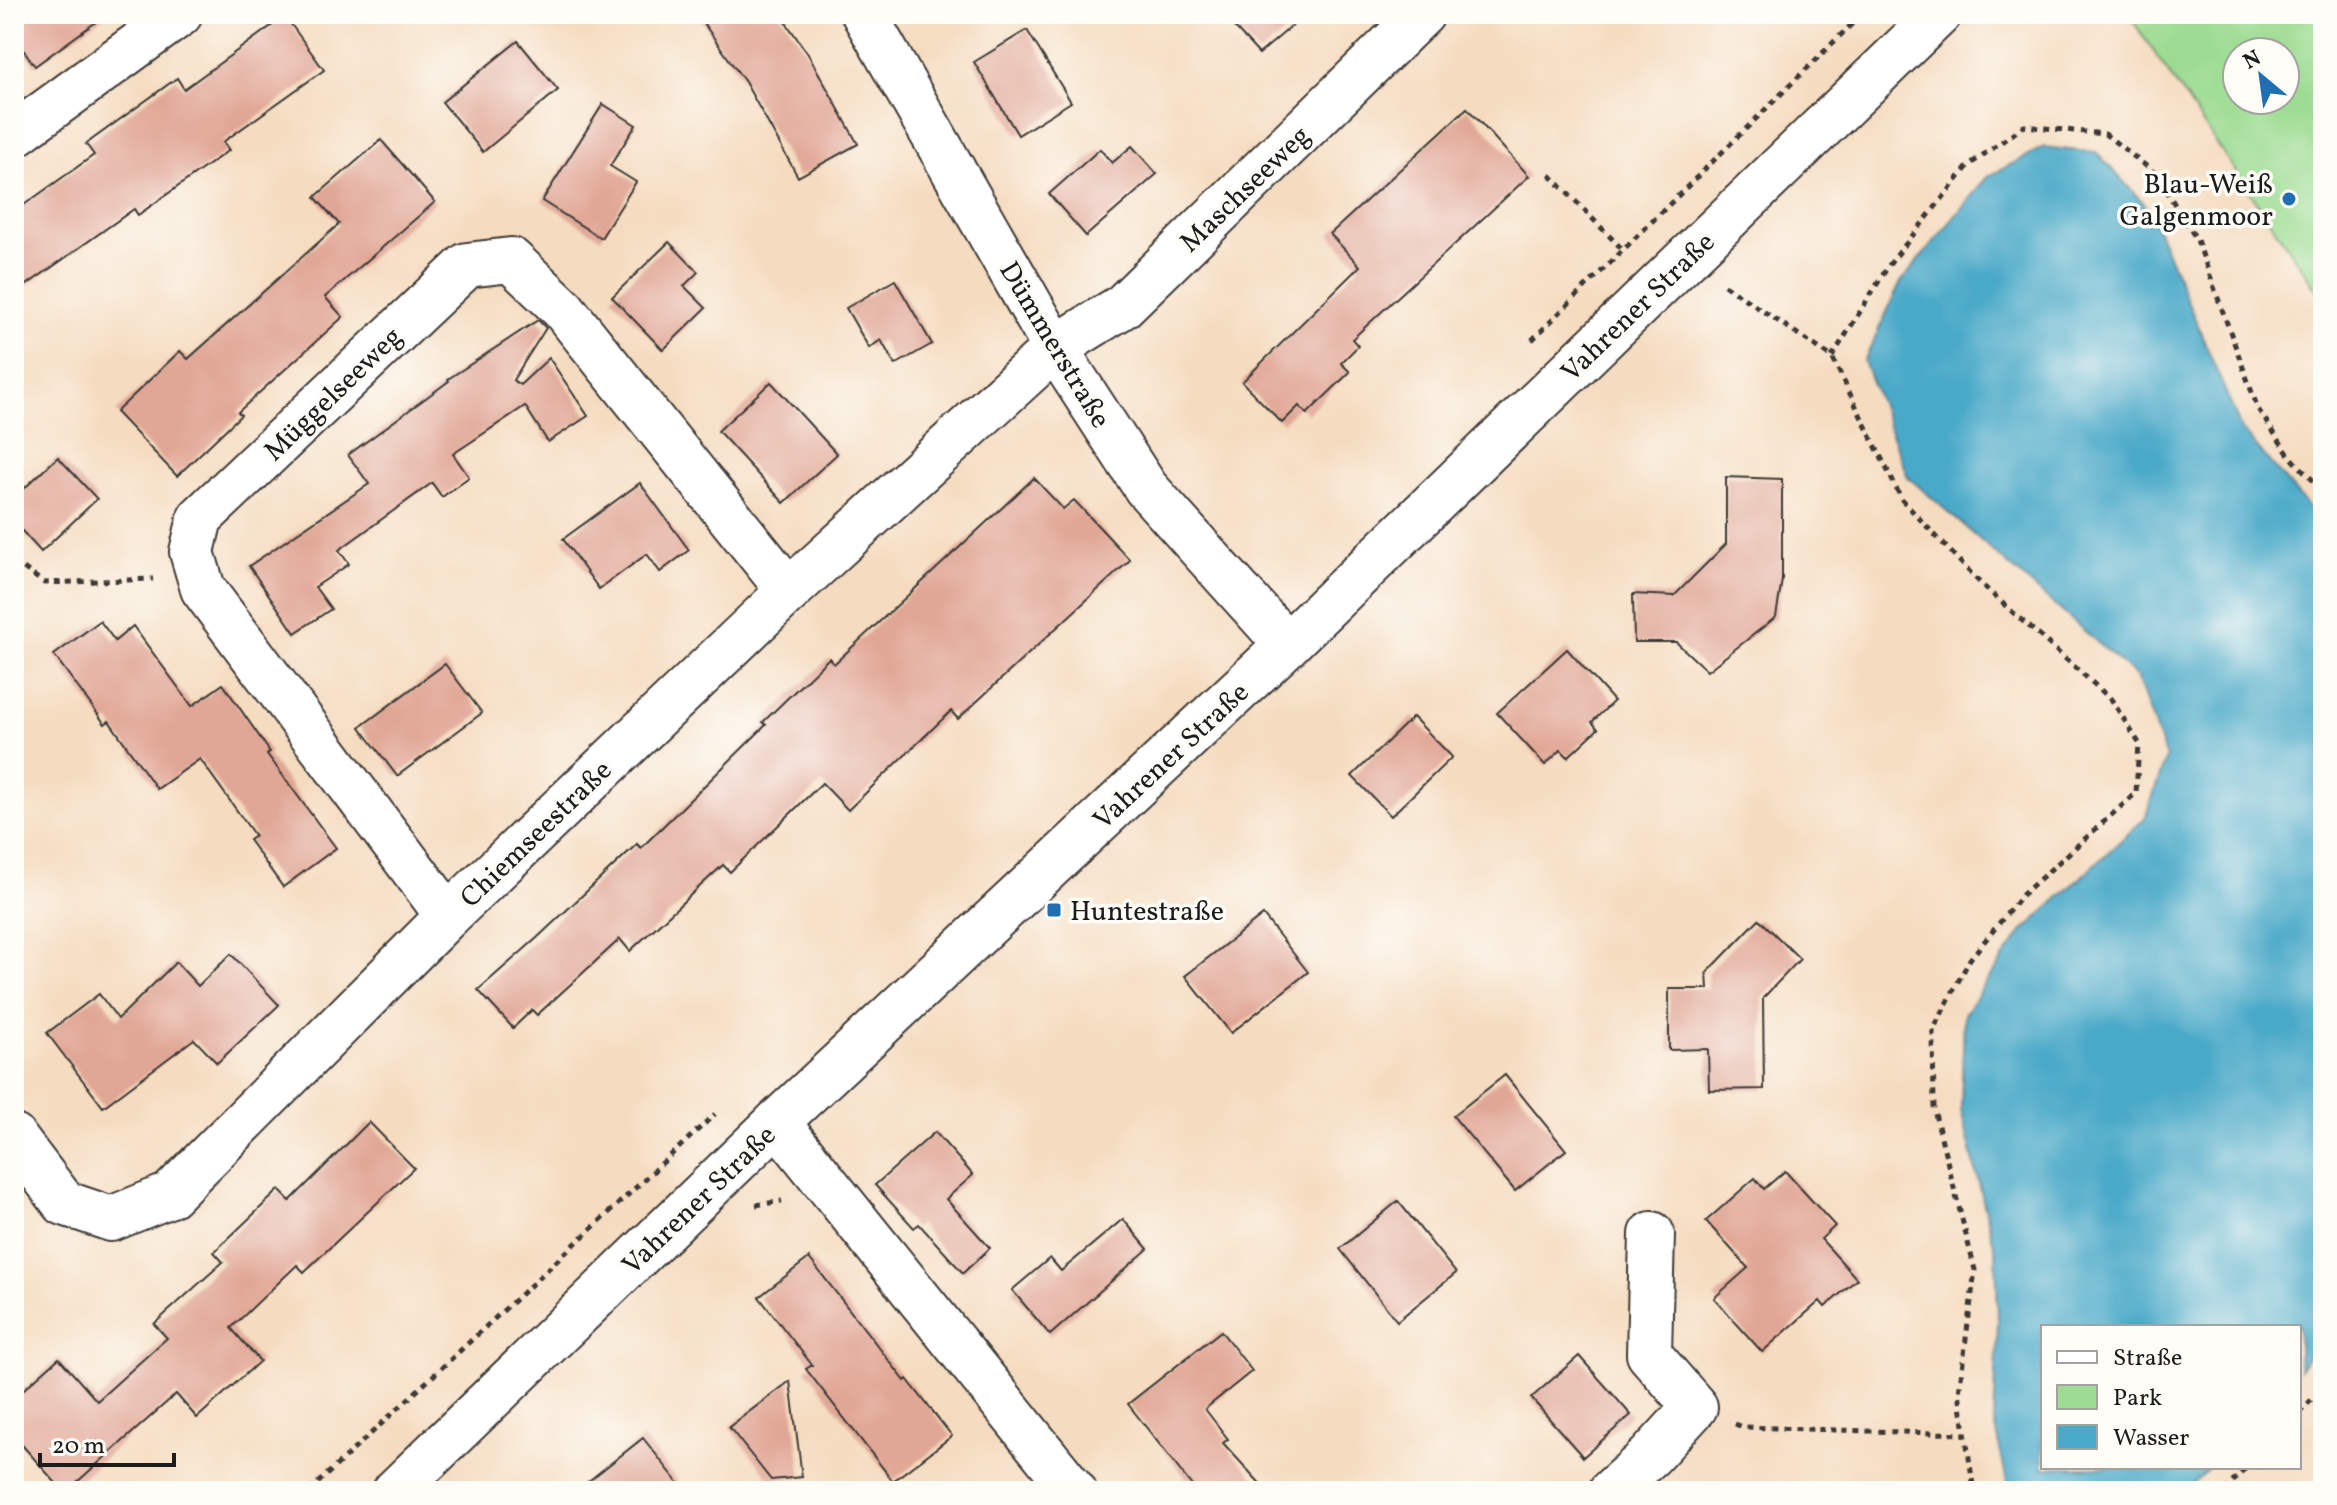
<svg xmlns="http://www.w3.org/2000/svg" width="2337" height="1505" font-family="Vollkorn,serif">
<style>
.green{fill:#9cdc92;stroke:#5c7c57;stroke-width:2;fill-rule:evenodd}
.water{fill:#49a9c8;stroke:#326272;stroke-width:2}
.building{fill:#e1a796}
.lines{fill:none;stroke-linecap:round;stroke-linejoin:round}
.minor-casing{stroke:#3d3935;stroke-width:48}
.path{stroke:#3d3935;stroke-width:5;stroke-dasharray:6 6;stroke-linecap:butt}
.minor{stroke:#fff;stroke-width:44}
.poi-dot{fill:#1f6fb2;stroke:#fdfcf7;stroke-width:3}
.labels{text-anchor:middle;stroke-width:7;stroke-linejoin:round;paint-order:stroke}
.poi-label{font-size:28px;fill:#1c1c1c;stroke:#fdfcf7;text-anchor:end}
.street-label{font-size:28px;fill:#1c1c1c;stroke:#fdfcf7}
</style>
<rect width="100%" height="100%" fill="#fdfcf7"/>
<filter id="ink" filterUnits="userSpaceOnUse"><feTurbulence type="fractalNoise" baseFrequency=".0125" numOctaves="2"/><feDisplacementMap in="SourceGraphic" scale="16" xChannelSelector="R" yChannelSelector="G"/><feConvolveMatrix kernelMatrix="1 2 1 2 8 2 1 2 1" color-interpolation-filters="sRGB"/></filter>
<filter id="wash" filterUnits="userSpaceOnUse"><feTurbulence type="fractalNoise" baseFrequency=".006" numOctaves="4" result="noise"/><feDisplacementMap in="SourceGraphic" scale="32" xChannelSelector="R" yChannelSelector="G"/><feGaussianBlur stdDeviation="1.8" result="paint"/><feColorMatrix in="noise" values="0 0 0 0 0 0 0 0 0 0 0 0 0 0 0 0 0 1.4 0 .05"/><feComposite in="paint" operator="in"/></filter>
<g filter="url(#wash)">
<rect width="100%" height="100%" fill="#f5dcc0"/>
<path class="green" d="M 2128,14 L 2323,14 L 2323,299 ZM 2237,52 L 2285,52 L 2285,100 L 2237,100 Z"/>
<path class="water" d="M 2044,147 L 2097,153 L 2149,209 L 2241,429 L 2323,524 L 2323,1333 L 2299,1370 L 2299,1327 L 2043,1327 L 2043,1467 L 2210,1467 L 2187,1491 L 2009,1491 L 1994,1422 L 1998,1322 L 1996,1253 L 1961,1110 L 1964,1014 L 2022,932 L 2145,818 L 2166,758 L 2137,677 L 1908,477 L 1864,361 L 1901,282 L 1987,177 Z"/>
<g id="blocks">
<g class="building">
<path d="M 14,14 L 107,14 L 35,66 L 14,37 Z"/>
<path d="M 697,14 L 780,14 L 808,54 L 858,144 L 798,177 L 745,82 Z"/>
<path d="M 1222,14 L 1306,14 L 1259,54 Z"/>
<path d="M 285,16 L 324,70 L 223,142 L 229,150 L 138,215 L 134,209 L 14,294 L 14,212 L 94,155 L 86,144 L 177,78 L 184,89 Z"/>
<path d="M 1027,30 L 1071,102 L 1018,135 L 974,62 Z"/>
<path d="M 518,41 L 558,90 L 483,152 L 442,102 Z"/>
<path d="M 603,104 L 636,125 L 610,166 L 636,182 L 601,238 L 542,201 Z"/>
<path d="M 1467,108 L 1529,176 L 1352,339 L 1358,346 L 1341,363 L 1350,372 L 1307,414 L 1299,406 L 1282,423 L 1242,382 L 1360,266 L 1330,234 Z"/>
<path d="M 381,140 L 435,202 L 325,297 L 343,317 L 238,412 L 241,415 L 177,476 L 116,412 L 180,351 L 188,359 L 339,224 L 315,197 Z"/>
<path d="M 1132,146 L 1157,174 L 1086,236 L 1049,194 L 1100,149 L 1112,163 Z"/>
<path d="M 669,242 L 698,272 L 684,286 L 706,308 L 663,350 L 612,297 Z"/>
<path d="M 895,280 L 932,344 L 895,365 L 881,340 L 869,348 L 846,308 Z"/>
<path d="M 538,320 L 546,328 L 513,380 L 520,385 L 549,358 L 588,416 L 548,442 L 525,406 L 453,454 L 469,477 L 442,497 L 432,483 L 339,550 L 349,564 L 315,587 L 331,609 L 295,633 L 249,566 L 369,484 L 348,455 L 449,381 L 448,379 Z"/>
<path d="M 771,382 L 837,454 L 784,503 L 718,431 Z"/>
<path d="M 58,457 L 97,499 L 41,552 L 14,522 L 14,498 Z"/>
<path d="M 1726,477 L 1782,479 L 1782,580 L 1776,617 L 1707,671 L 1676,642 L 1634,642 L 1633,594 L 1674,596 L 1726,544 Z"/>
<path d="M 1034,478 L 1063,509 L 1074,500 L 1130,560 L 958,719 L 951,711 L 848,810 L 822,783 L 730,872 L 723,865 L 630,951 L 620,939 L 537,1015 L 532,1010 L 513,1028 L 478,990 L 537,938 L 637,844 L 641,848 L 766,725 L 763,722 L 829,658 L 834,664 Z"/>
<path d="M 640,483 L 689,550 L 660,572 L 647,554 L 599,589 L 563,539 Z"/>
<path d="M 100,621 L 115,641 L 133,626 L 192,706 L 223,684 L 270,752 L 267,754 L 336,848 L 283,887 L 249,840 L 255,836 L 200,759 L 157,789 L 109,721 L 105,724 L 54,655 Z"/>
<path d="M 1567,649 L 1614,701 L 1592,722 L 1598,729 L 1568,757 L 1561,750 L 1545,765 L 1497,713 Z"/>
<path d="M 445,664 L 482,713 L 397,776 L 360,727 Z"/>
<path d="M 1413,717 L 1452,757 L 1391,816 L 1352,776 Z"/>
<path d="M 1263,915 L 1308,972 L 1231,1033 L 1185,976 Z"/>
<path d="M 1759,919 L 1800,959 L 1763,998 L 1764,1089 L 1709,1090 L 1708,1049 L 1669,1050 L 1669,989 L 1708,989 L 1707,973 Z"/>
<path d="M 231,954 L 279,1005 L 217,1063 L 194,1039 L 103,1107 L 47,1033 L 99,994 L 118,1019 L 176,962 L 198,986 Z"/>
<path d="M 1505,1075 L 1566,1150 L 1515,1191 L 1453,1116 Z"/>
<path d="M 369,1122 L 414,1168 L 304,1272 L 297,1265 L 231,1328 L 260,1361 L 197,1418 L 176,1394 L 67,1491 L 63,1491 L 14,1436 L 14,1398 L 59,1358 L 97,1401 L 167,1338 L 154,1324 L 223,1262 L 214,1252 L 279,1190 L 290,1201 Z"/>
<path d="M 935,1132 L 973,1175 L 946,1199 L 990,1248 L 963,1273 L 919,1224 L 914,1228 L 875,1185 Z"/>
<path d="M 1785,1171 L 1835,1226 L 1821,1239 L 1857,1279 L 1825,1307 L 1820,1301 L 1762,1352 L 1714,1298 L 1748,1268 L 1706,1221 L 1755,1178 L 1764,1189 Z"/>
<path d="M 1398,1201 L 1456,1273 L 1397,1321 L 1340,1249 Z"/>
<path d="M 1123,1219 L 1148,1249 L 1050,1335 L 1012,1290 L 1050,1258 L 1061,1271 Z"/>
<path d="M 809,1258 L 905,1381 L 907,1379 L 952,1436 L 893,1481 L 806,1369 L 812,1365 L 759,1297 Z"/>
<path d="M 1221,1331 L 1252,1371 L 1205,1409 L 1228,1439 L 1223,1443 L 1267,1491 L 1196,1491 L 1128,1404 Z"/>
<path d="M 1579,1356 L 1631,1415 L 1583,1457 L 1531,1398 Z"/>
<path d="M 790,1381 L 802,1477 L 771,1480 L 729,1427 Z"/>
<path d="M 643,1438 L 685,1491 L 576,1491 Z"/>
</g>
</g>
</g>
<g filter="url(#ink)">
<use href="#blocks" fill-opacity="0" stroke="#3d3935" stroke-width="2"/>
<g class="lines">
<g class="minor-casing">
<g id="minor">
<path d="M 864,14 L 1055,348 L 1146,488 L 1287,645"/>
<path d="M 14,135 L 180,14"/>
<path d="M 448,916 L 203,589 L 192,552 L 200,518 L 467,265 L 511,260 L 563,309 L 789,591"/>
<path d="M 777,1122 L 1074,1491"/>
<path d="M 14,1137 L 64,1203 L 111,1219 L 170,1195 L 448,916 L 789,591 L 1055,348 L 1123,306 L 1422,14"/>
<path d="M 395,1491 L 777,1122 L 1287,645 L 1939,14"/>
<path d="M 1611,1491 L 1650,1456 L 1695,1407 L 1649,1354 L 1652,1234"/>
</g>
</g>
<g class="path">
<path d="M 1550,175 L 1624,251"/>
<path d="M 1724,285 L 1832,357 L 1902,500 L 1982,585 L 2111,699 L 2139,743 L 2136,793 L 2023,894 L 1970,959 L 1933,1030 L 1934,1110 L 1975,1270 L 1959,1392 L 1974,1491"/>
<path d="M 1532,340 L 1862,14"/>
<path d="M 1832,357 L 1889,265 L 1969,165 L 2024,126 L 2105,134 L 2155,173 L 2197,240 L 2258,409 L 2289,455 L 2323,491"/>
<path d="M 14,561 L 44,583 L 153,579"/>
<path d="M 756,1205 L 782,1201"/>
<path d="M 2299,1413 L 2323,1388"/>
<path d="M 1735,1424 L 1743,1427 L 1965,1434"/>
<path d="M 309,1491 L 715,1114"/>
<path d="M 2224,1491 L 2247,1467"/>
</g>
<use href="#minor" class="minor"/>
</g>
</g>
<g class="poi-dot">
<circle cx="2289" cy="199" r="8"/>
<rect x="1046" y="902" width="16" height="16" rx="4"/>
</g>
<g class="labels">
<g class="poi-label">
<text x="2273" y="193">Blau-Weiß<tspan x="2273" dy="32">Galgenmoor</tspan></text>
<text x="1070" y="920" text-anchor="start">Huntestraße</text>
</g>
<g class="street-label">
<text transform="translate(1244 188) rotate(-44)" y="10">Maschseeweg</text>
<text transform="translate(1637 306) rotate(-44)" y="10">Vahrener Straße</text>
<text transform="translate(1056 344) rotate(59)" y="10">Dümmerstraße</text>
<text transform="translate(332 393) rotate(-44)" y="10">Müggelseeweg</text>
<text transform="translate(1170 755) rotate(-43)" y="10">Vahrener Straße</text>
<text transform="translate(535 833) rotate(-44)" y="10">Chiemseestraße</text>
<text transform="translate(698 1199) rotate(-44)" y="10">Vahrener Straße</text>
</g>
</g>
<rect width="2337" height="1505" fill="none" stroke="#fdfcf7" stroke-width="48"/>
<rect x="2041" y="1325" width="260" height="144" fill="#fdfcf7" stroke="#a3a29f" stroke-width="2"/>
<rect x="2057" y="1351" width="40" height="12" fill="#ffffff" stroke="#a3a29f" stroke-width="2"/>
<text x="2113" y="1365" font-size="24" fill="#1c1c1c">Straße</text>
<rect x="2057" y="1385" width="40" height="24" fill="#9cdc92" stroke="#a3a29f" stroke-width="2"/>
<text x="2113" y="1405" font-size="24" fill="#1c1c1c">Park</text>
<rect x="2057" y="1425" width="40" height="24" fill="#49a9c8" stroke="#a3a29f" stroke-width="2"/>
<text x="2113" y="1445" font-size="24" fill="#1c1c1c">Wasser</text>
<g transform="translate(2261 76) rotate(331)"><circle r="38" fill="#fdfcf7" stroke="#a3a29f" stroke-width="2"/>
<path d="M0-6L14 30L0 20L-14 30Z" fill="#1f6fb2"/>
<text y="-12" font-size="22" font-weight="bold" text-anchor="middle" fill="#1c1c1c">N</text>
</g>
<path d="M40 1453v12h134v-12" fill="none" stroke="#1c1c1c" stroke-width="4"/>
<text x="52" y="1453" font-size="24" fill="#1c1c1c" stroke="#fdfcf7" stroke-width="6" paint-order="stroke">20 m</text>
</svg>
